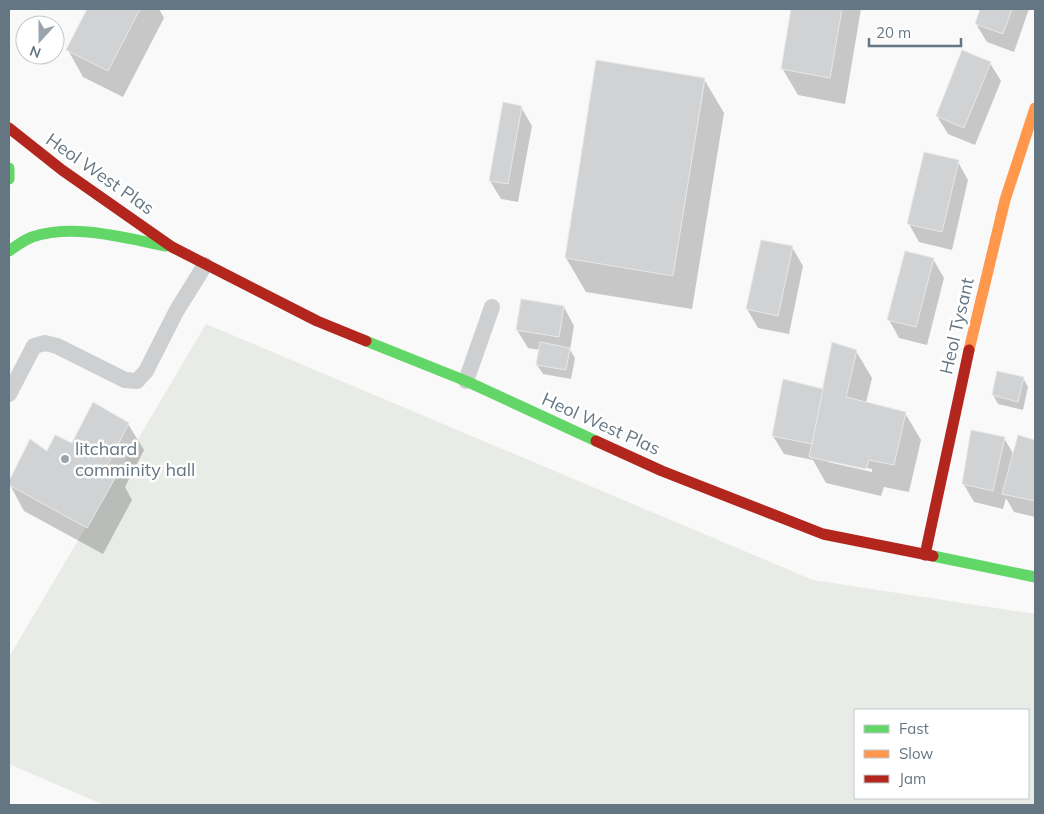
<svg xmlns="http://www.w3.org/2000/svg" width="1044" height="814" font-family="Mulish,sans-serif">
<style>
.green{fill:#e8ebe6;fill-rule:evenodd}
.shadow{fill:#0003;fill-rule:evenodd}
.building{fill:#d0d2d3;stroke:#e8e8e8}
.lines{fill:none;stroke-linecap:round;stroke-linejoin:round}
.lane{stroke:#cecfd0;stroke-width:16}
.fast{stroke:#63d668;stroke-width:11}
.slow{stroke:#ff974d;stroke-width:11}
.jam{stroke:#b3261e;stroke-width:11}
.poi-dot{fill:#99a4ac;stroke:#fff;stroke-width:2}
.labels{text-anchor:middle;stroke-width:5;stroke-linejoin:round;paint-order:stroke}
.street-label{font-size:18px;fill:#657683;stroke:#fff}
.poi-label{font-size:18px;fill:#657683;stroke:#fff;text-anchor:start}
</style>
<rect width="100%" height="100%" fill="#f9f9f9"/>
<path class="green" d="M 206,324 L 813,580 L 1035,614 L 1035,805 L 104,805 L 9,764 L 9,657 ZM 855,710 L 1028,710 L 1028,798 L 855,798 Z"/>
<g class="shadow">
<path d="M 89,9 L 159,9 L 164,18 L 123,97 L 83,77 L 68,50 Z"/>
<path d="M 792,9 L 861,9 L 845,104 L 798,95 L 782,68 Z"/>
<path d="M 981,9 L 1029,9 L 1014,52 L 987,42 L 976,24 Z"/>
<path d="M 990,63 L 1001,81 L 975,145 L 948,134 L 937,116 Z"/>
<path d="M 704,79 L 724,113 L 692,309 L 586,292 L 566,258 Z"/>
<path d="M 521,107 L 532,126 L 518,202 L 501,199 L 490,181 Z"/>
<path d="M 958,162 L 968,180 L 952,250 L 919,242 L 909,224 Z"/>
<path d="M 792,247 L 803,266 L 789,334 L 758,328 L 747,309 Z"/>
<path d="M 933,259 L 944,278 L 927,345 L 899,338 L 889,320 Z"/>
<path d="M 564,307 L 574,326 L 570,350 L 575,358 L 571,379 L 543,374 L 537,365 L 540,350 L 528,348 L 517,330 Z"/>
<path d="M 856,351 L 872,378 L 866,403 L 905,413 L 921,440 L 909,492 L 884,487 L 881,496 L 826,483 L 813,460 L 784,454 L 773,436 L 824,391 ZM 828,460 L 872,469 L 872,472 L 828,462 Z"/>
<path d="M 1023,378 L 1028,387 L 1023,410 L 998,404 L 993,395 Z"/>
<path d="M 128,424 L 144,450 L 125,487 L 132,500 L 103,554 L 24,511 L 9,483 L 30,441 L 48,453 Z"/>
<path d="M 1019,437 L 1035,441 L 1035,517 L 1014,512 L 1006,498 L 1003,509 L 974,502 L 963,483 L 1004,438 L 1014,455 Z"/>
</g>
<g class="building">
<path d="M 87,9 L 140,9 L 108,71 L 66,50 Z"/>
<path d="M 791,9 L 842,9 L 830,78 L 781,69 Z"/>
<path d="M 980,9 L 1012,9 L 1003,34 L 975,24 Z"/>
<path d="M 962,50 L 991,62 L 964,128 L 936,116 Z"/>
<path d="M 596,60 L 705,78 L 673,276 L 565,258 Z"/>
<path d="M 503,102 L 522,106 L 508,184 L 489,181 Z"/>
<path d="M 924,152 L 959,160 L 942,232 L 907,224 Z"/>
<path d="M 761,240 L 793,246 L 778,316 L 746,309 Z"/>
<path d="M 905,251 L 934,258 L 916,327 L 887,320 Z"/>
<path d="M 521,299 L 564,306 L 559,337 L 516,330 Z"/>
<path d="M 540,342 L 570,348 L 566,370 L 536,365 Z"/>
<path d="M 832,342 L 857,350 L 846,397 L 906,412 L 894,465 L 869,460 L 866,469 L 809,457 Z"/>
<path d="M 997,371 L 1024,377 L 1018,402 L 992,395 Z"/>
<path d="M 783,379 L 823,389 L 812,444 L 772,436 Z"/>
<path d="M 93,402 L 129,423 L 107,466 L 118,473 L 87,528 L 9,485 L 9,481 L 30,439 L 47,451 L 55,435 L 72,443 Z"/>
<path d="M 971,430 L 1005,437 L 993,491 L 962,484 Z"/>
<path d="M 1018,435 L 1035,440 L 1035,501 L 1002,494 Z"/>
</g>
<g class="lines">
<g class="lane">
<path d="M 466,381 L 492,307"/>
<path d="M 9,394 L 34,346 L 45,343 L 57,346 L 125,380 L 137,381 L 146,371 L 177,310 L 205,265"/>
</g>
<g class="fast">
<path d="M 9,168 L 9,179"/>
<path d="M 9,251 C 16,246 24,240 32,237 C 75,223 124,238 166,246"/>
<path d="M 366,341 L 466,381 L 596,441"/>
<path d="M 933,556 L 1035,577"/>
</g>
<path class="slow" d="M 969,350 L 1005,200 L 1035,108"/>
<g class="jam">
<path d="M 9,128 L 62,170 L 172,247 L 317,321 L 366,341"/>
<path d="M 596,441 L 662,471 L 823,534 L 933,556"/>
<path d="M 925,555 L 969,350"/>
</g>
</g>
<circle class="poi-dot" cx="65" cy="459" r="5"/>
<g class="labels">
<g class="street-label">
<text transform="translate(100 174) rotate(35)" y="6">Heol West Plas</text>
<text transform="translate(957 326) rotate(-77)" y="6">Heol Tysant</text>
<text transform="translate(601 424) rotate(24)" y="6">Heol West Plas</text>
</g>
<g class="poi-label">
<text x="75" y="455">litchard<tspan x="75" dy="21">comminity hall</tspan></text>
</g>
</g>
<rect width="1044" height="814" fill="none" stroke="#657683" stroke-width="20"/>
<rect x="854" y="709" width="175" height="90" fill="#ffffff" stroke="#c1c8cd"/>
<rect x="864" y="725" width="25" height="8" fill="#63d668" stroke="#c1c8cd"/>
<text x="899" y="734" font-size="15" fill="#657683">Fast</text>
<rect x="864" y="750" width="25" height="8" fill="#ff974d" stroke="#c1c8cd"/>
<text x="899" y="759" font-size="15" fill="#657683">Slow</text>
<rect x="864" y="775" width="25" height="8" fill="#b3261e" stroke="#c1c8cd"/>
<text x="899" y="784" font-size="15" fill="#657683">Jam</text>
<g transform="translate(40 40) rotate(201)"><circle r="24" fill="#ffffff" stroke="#c1c8cd"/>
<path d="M0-4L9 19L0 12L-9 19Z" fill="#99a4ac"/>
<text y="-8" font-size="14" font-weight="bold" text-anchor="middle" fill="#657683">N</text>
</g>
<path d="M869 38v8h92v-8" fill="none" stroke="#657683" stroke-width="2.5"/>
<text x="876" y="38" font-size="15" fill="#657683" stroke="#ffffff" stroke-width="4" paint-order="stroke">20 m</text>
</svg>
